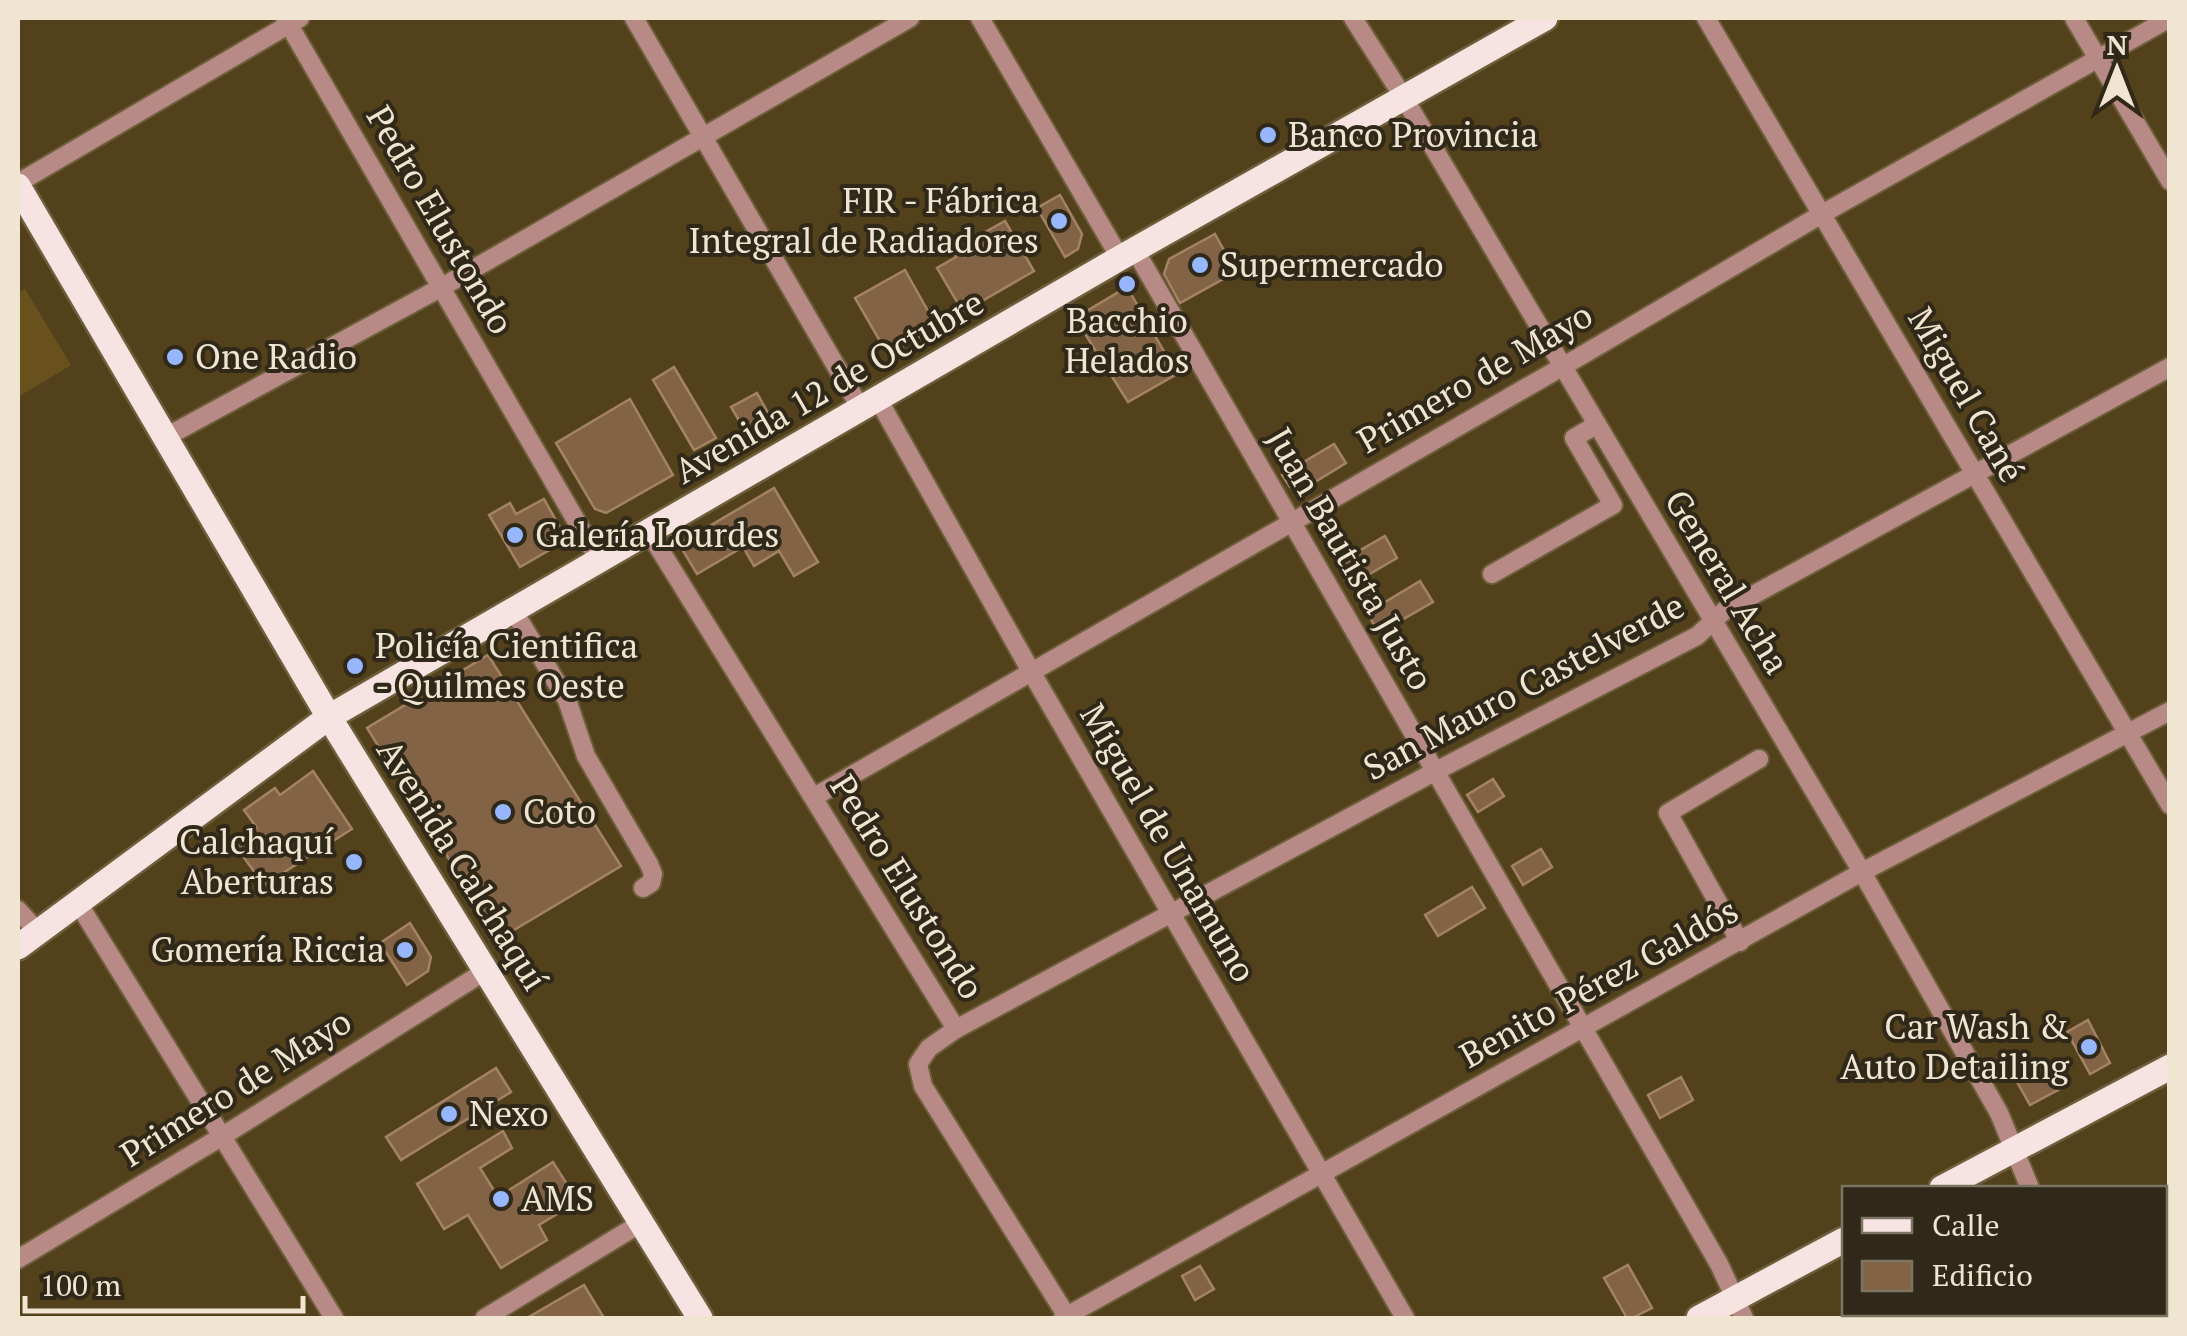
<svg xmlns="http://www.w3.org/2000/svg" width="2187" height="1336" font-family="'PT Serif',serif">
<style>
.green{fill:#68511d}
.building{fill:#826345;stroke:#a48364;stroke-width:2.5}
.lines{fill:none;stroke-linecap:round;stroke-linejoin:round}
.minor-casing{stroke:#6e5f3c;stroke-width:22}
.major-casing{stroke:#6e5f3c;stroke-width:30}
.minor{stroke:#b78a85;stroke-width:18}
.major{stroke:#f7e4e2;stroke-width:25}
.poi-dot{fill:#96b6fd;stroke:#302919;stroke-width:4}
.labels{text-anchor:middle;stroke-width:8;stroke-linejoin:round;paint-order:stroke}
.poi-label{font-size:35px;fill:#efe5d0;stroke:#302919;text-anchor:start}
.street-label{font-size:35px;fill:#efe5d0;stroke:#302919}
</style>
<rect width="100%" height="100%" fill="#52411b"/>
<path class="green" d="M 25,289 L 71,365 L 18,397 L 18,293 Z"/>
<g class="building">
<path d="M 1060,195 L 1082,234 L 1078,249 L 1065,257 L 1037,208 Z"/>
<path d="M 1005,221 L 1034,271 L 963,312 L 937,268 L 956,257 L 953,250 Z"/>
<path d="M 1215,234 L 1236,272 L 1180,303 L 1164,274 L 1169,259 Z"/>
<path d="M 905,270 L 937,327 L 888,355 L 855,298 Z"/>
<path d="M 1127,287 L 1177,374 L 1128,402 L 1075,318 Z"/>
<path d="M 674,367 L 716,438 L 694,450 L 653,380 Z"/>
<path d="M 757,393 L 772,420 L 747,434 L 731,407 Z"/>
<path d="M 630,399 L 673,475 L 606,513 L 595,509 L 556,443 Z"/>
<path d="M 1334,444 L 1346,463 L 1302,490 L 1290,487 L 1282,475 Z"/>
<path d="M 774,488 L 818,562 L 794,576 L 779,551 L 754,566 L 743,547 L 697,574 L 679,544 Z"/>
<path d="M 544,499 L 567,540 L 520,567 L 489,515 L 510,503 L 516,514 Z"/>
<path d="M 1385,536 L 1397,558 L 1349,586 L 1336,564 Z"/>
<path d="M 1420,581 L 1433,602 L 1379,633 L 1367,613 Z"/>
<path d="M 488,655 L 621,866 L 499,939 L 367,728 Z"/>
<path d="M 313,771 L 352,829 L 264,885 L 234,844 L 257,828 L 244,810 L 275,788 L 280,795 Z"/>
<path d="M 1493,779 L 1504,796 L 1478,812 L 1467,795 Z"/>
<path d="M 1541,849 L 1552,867 L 1523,885 L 1512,866 Z"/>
<path d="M 1472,887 L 1485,908 L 1438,936 L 1425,915 Z"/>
<path d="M 410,923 L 431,957 L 428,971 L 407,985 L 380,943 Z"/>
<path d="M 2088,1020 L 2110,1063 L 2090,1074 L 2067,1032 Z"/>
<path d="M 2049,1065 L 2062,1088 L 2030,1105 L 2017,1082 Z"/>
<path d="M 496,1068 L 511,1092 L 401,1160 L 386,1137 Z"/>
<path d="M 1681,1077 L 1693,1100 L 1660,1118 L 1648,1095 Z"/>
<path d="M 503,1131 L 512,1148 L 480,1168 L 498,1197 L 553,1162 L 570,1189 L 549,1201 L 557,1214 L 539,1225 L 547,1240 L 501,1268 L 468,1215 L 444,1229 L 417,1184 Z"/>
<path d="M 1628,1265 L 1652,1308 L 1632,1318 L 1627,1318 L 1604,1278 Z"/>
<path d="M 1200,1266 L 1214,1289 L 1195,1300 L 1182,1276 Z"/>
<path d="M 584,1285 L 604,1318 L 527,1318 Z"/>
</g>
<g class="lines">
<g class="minor-casing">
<g id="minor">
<path d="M 285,18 L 599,560"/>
<path d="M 634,18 L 861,409"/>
<path d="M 980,18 L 1120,258"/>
<path d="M 1353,18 L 1404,98 L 1862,872 L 1999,1113 L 2030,1188"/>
<path d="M 1706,18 L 2170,805"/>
<path d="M 2074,18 L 2170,181"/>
<path d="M 18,183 L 300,18"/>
<path d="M 1135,250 L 1719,1264 L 1744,1318"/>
<path d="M 878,399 L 1032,673 L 1405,1318"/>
<path d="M 164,438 L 442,287 L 910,18"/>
<path d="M 649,532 L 956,1029"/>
<path d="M 1492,574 L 1613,505 L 1574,438 L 1596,425"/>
<path d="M 513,610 L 567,700 L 586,756 L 649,864 L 653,874 L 651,883 L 643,888"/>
<path d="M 814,797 L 1562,367 L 1822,214 L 2170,18"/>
<path d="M 78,903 L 334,1318"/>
<path d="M 18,910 L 38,932"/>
<path d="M 1740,942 L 1668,813 L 1759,759"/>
<path d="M 18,1259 L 221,1137 L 487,970"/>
<path d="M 2079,1314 L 2080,1318"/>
<path d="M 485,1318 L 641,1223"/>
<path d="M 1063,1318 L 1862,872 L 2170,711"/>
<path d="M 1068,1318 L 923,1086 L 918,1064 L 929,1048 L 956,1029 L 1436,771 L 1697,636 L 1724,611 L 2170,367"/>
</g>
</g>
<g class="major-casing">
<g id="major">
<path d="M 18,186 L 329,717 L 700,1318"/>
<path d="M 18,947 L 329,717 L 1120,258 L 1545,18"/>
<path d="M 1942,1188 L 2170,1067"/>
<path d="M 1699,1318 L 1844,1240"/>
</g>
</g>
<use href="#minor" class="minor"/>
<use href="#major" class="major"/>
</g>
<g class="poi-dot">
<circle cx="1268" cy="135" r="10"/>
<circle cx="1059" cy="221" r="10"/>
<circle cx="1200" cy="265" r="10"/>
<circle cx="1127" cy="284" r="10"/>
<circle cx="175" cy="357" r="10"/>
<circle cx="515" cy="535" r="10"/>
<circle cx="355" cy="666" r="10"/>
<circle cx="503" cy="812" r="10"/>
<circle cx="354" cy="862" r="10"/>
<circle cx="405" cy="950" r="10"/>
<circle cx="2089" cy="1047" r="10"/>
<circle cx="449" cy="1114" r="10"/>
<circle cx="501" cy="1199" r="10"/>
</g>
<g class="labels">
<g class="poi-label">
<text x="1288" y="147">Banco Provincia</text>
<text x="1039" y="213" text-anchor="end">FIR - Fábrica<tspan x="1039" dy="40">Integral de Radiadores</tspan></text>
<text x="1220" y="277">Supermercado</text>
<text x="1127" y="333" text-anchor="middle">Bacchio<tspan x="1127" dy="40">Helados</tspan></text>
<text x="195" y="369">One Radio</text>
<text x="535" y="547">Galería Lourdes</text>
<text x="375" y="658">Policía Cientifica<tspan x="375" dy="40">- Quilmes Oeste</tspan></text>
<text x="523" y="824">Coto</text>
<text x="334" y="854" text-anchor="end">Calchaquí<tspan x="334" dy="40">Aberturas</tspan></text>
<text x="385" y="962" text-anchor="end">Gomería Riccia</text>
<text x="2069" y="1039" text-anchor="end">Car Wash &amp;<tspan x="2069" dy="40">Auto Detailing</tspan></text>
<text x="469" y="1126">Nexo</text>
<text x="521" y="1211">AMS</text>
</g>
<g class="street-label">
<text transform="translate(440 220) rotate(60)" y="12">Pedro Elustondo</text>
<text transform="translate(1475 378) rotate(-30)" y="12">Primero de Mayo</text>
<text transform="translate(829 387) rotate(-30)" y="12">Avenida 12 de Octubre</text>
<text transform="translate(1966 395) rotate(60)" y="12">Miguel Cané</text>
<text transform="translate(1350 559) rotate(60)" y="12">Juan Bautista Justo</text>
<text transform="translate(1727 582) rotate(59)" y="12">General Acha</text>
<text transform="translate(1524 687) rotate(-28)" y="12">San Mauro Castelverde</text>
<text transform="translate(1168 843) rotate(60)" y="12">Miguel de Unamuno</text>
<text transform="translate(462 865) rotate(58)" y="12">Avenida Calchaquí</text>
<text transform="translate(907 887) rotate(58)" y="12">Pedro Elustondo</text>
<text transform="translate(1599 983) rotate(-29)" y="12">Benito Pérez Galdós</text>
<text transform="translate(236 1088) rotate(-32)" y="12">Primero de Mayo</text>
</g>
</g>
<rect width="2187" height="1336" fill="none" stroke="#efe5d0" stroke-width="40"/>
<rect x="1842" y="1186" width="325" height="130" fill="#302919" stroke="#7c7462" stroke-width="2.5"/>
<rect x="1862" y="1218" width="50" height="15" fill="#f7e4e2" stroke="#7c7462" stroke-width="2.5"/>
<text x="1932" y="1236" font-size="30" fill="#efe5d0">Calle</text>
<rect x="1862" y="1261" width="50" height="30" fill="#826345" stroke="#7c7462" stroke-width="2.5"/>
<text x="1932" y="1286" font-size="30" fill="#efe5d0">Edificio</text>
<g transform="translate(2117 70)" stroke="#302919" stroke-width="8" paint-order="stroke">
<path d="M0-8L18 38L0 25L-18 38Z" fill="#efe5d0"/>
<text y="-15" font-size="28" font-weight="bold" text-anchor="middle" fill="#efe5d0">N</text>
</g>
<path d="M25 1296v15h278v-15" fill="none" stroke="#efe5d0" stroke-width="5"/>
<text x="40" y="1296" font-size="30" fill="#efe5d0" stroke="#302919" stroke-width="8" paint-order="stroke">100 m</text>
</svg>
